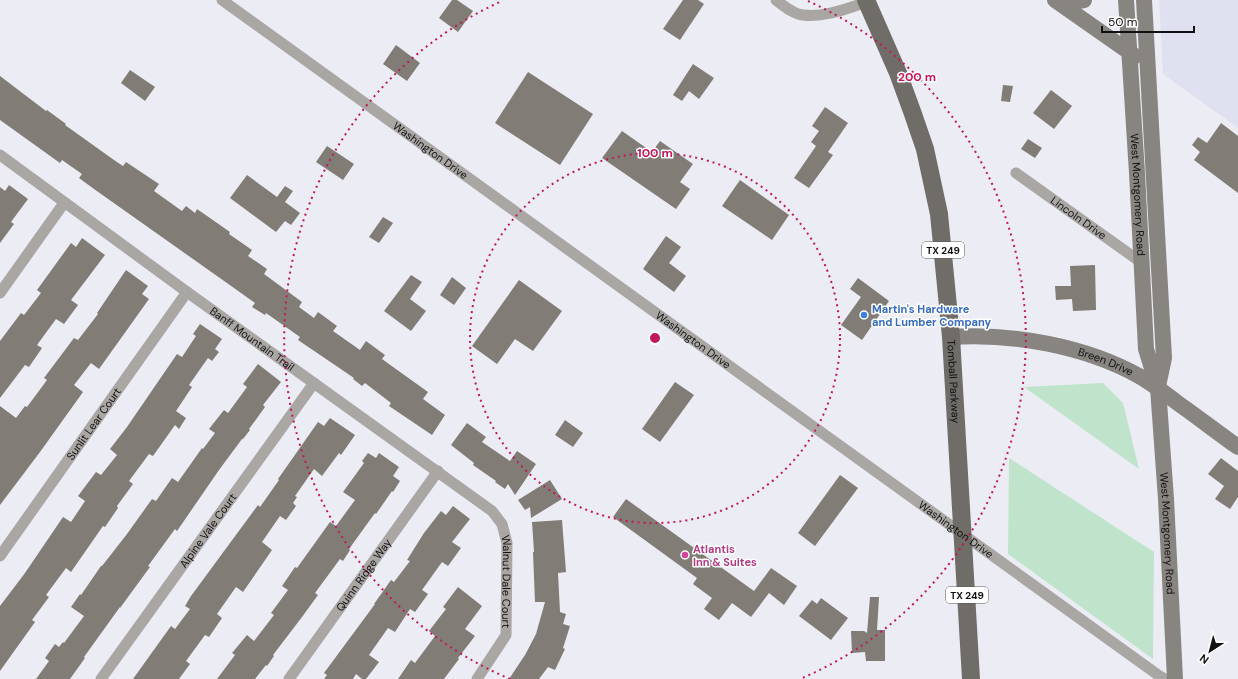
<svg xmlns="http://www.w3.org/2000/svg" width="1238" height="679" font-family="'DM Sans',sans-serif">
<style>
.built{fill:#dfe1f0}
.green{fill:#bfe4cb}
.building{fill:#817c76}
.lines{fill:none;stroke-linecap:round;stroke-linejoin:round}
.street{stroke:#a9a6a3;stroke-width:11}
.secondary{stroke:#888480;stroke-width:16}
.primary{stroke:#706c67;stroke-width:18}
.ring{fill:none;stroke:#c2185b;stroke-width:2;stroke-dasharray:2 4}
.shop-dot{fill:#3f7fe0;stroke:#fff;stroke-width:1.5}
.hotel-dot{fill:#d1479c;stroke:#fff;stroke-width:1.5}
.labels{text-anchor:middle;stroke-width:3;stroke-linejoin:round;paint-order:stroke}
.shield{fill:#fff;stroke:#585859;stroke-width:1}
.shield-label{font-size:10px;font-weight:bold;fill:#101012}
.street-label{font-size:11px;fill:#101012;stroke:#fff}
.shop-label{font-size:11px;font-weight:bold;fill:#366cbe;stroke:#fff;text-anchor:start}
.hotel-label{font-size:11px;font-weight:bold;fill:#b23c85;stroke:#fff;text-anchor:start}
.centre{fill:#c2185b;stroke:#fff;stroke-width:2}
.ring-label{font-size:12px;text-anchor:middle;font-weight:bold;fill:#c2185b;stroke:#fff;stroke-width:3;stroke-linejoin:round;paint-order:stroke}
</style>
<rect width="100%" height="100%" fill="#ececf5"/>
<path class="built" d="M 1159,0 L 1238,0 L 1238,128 L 1163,74 Z"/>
<g class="green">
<path d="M 1103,383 L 1123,403 L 1139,469 L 1024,387 Z"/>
<path d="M 1009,458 L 1154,552 L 1153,659 L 1008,554 Z"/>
</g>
<g class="building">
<path d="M 452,0 L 457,0 L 473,11 L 458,32 L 439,18 Z"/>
<path d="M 683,0 L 698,0 L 704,4 L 680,40 L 663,29 Z"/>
<path d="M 396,45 L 420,63 L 407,81 L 383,64 Z"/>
<path d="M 693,64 L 714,78 L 699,99 L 689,91 L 682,101 L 673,95 Z"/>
<path d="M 130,70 L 155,87 L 145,101 L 121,83 Z"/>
<path d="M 528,72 L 593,114 L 560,165 L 495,123 Z"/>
<path d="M 0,76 L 46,111 L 47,110 L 66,124 L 65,125 L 114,160 L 123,166 L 126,162 L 159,184 L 154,191 L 182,211 L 186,206 L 195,213 L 197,209 L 230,232 L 229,234 L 252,250 L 248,256 L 267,269 L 264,274 L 302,302 L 299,307 L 314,318 L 318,312 L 337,326 L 333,331 L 360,350 L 366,341 L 385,355 L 382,359 L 428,392 L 423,399 L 445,415 L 432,435 L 389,406 L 391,403 L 365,383 L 362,386 L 353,379 L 354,378 L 298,340 L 300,337 L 266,313 L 265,315 L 252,307 L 255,303 L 234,288 L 94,189 L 79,178 L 82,174 L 62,160 L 60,163 L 0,120 Z"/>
<path d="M 1003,85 L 1013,86 L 1010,102 L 1001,101 Z"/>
<path d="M 1051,90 L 1072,106 L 1054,129 L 1033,113 Z"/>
<path d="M 825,107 L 848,123 L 828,152 L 833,155 L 809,188 L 794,178 L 816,146 L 811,142 L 819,131 L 812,126 Z"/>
<path d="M 1221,123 L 1238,136 L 1238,193 L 1194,160 L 1200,152 L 1192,145 L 1198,137 L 1207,143 Z"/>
<path d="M 622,131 L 652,152 L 660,141 L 693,164 L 680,182 L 690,189 L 676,209 L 602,158 Z"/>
<path d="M 1028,139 L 1042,148 L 1035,158 L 1021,149 Z"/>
<path d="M 327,146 L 354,164 L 343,180 L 316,162 Z"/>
<path d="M 247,175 L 277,197 L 285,186 L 293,191 L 285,202 L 300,213 L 291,225 L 285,221 L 276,232 L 230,198 Z"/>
<path d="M 740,180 L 789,215 L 772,240 L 722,206 Z"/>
<path d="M 9,185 L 28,199 L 11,222 L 14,224 L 0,243 L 0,187 L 5,191 Z"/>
<path d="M 383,217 L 393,223 L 379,243 L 369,237 Z"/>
<path d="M 666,236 L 681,247 L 669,263 L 686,276 L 674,292 L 643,269 Z"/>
<path d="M 82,238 L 105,255 L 71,300 L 78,305 L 64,324 L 56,319 L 37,345 L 42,348 L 29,367 L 25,365 L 0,398 L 0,341 L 21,313 L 24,315 L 41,293 L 37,290 L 71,243 L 76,247 Z"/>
<path d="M 1095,265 L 1096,310 L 1073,311 L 1072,299 L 1056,300 L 1055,286 L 1071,286 L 1070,266 Z"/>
<path d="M 126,270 L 148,286 L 142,294 L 149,299 L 99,369 L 91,363 L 74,385 L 83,392 L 40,452 L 0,505 L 0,406 L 16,418 L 25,406 L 27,407 L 47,380 L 44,378 L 74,338 L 78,340 L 98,314 L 97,313 Z"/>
<path d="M 411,275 L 422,282 L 410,299 L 426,311 L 411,331 L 384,311 Z"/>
<path d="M 452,277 L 466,288 L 454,305 L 440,295 Z"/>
<path d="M 858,278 L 889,301 L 862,340 L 841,325 L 861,297 L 850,289 Z"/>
<path d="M 519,280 L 562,311 L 533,351 L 515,339 L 497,364 L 472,346 Z"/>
<path d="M 200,324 L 222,339 L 215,349 L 219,352 L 212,361 L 208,358 L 189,385 L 192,387 L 176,411 L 186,418 L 179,429 L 175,425 L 153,456 L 149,454 L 129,481 L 133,484 L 117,506 L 118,508 L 105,527 L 103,526 L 71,572 L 66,568 L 46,595 L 49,597 L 32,620 L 35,622 L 0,671 L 0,606 L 25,573 L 63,517 L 71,522 L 85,501 L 78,496 L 96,472 L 101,475 L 117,455 L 110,449 L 127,427 L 177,354 L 182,357 L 196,336 L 193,334 Z"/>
<path d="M 258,364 L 281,382 L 263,405 L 265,407 L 249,429 L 250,430 L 243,439 L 242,439 L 219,470 L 177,531 L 175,529 L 148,566 L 150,567 L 120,608 L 120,607 L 84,657 L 85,658 L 70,679 L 36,679 L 49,661 L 45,658 L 55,644 L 59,647 L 63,642 L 64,643 L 84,616 L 71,607 L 80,594 L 81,595 L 101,566 L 102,566 L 127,534 L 152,499 L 156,501 L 172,478 L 178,482 L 202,448 L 203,449 L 215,433 L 209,429 L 224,410 L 228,413 L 247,387 L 243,384 Z"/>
<path d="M 675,382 L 694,395 L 660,442 L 642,429 Z"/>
<path d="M 330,418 L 355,435 L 341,455 L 339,453 L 322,476 L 314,469 L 295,496 L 297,497 L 293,503 L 296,506 L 286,520 L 280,516 L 262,542 L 272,550 L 243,592 L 236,587 L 217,614 L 222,618 L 209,637 L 205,635 L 186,661 L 190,664 L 179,679 L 133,679 L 171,626 L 175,629 L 190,609 L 185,606 L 191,596 L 258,505 L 260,507 L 279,480 L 278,479 L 318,422 L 324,426 Z"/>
<path d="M 565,420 L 583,433 L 573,447 L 555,435 Z"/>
<path d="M 467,423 L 486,437 L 482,442 L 510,461 L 517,451 L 536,464 L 515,495 L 508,484 L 505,489 L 495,482 L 496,481 L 473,465 L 474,463 L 451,445 Z"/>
<path d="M 368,453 L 376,458 L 379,453 L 399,467 L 393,476 L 400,481 L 393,492 L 392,491 L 376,514 L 375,513 L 349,549 L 350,550 L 343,561 L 340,559 L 315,593 L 318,595 L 302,617 L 273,655 L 274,656 L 267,666 L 266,665 L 255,679 L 217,679 L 235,655 L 232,653 L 247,635 L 254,641 L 274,615 L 271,613 L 288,590 L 282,586 L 295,567 L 297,568 L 330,522 L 336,526 L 355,500 L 343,492 L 364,463 L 362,461 Z"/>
<path d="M 1221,458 L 1238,471 L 1238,497 L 1230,509 L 1215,499 L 1224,486 L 1208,474 Z"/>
<path d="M 840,475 L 858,488 L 815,546 L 798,533 Z"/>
<path d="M 550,480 L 562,499 L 531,518 L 530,507 L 525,510 L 518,500 Z"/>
<path d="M 626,499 L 754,591 L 771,568 L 797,586 L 784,605 L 769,593 L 751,617 L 732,603 L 719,620 L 704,609 L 712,598 L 693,584 L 697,578 L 613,517 Z"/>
<path d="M 453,506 L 470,519 L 452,542 L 461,548 L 448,566 L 442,562 L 422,590 L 428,594 L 415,612 L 410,609 L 395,632 L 388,628 L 369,655 L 379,662 L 366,679 L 362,679 L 356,674 L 353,679 L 324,679 L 327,675 L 324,673 L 375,604 L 374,604 L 391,580 L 394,582 L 410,561 L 407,560 L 424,533 L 441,511 L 446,515 Z"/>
<path d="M 562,520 L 566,572 L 558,573 L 560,612 L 566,614 L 563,624 L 570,626 L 563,648 L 565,649 L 555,670 L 548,667 L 539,679 L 509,679 L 525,655 L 536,634 L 545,602 L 535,602 L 533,552 L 534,552 L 532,522 Z"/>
<path d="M 458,587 L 482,606 L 465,629 L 475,636 L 458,658 L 459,659 L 444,679 L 398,679 L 411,660 L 415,663 L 435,636 L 429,631 L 446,609 L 443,607 Z"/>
<path d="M 870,597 L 879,597 L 877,630 L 885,630 L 885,661 L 866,661 L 865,652 L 852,653 L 851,631 L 864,631 L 867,633 Z"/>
<path d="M 821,598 L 848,618 L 831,640 L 799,616 L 812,600 L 817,604 Z"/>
</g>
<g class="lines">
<g class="street">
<path id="s1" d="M 222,0 L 1158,675 L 1165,679"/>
<path d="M 776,0 C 784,6 793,14 803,15 C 824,18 848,8 867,2"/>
<path id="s2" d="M 0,155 L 187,292 L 492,511 L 502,524 L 507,543 L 506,635 L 477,679"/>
<path id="s3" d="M 1016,173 L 1142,263"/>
<path d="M 0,293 L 64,203"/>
<path id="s4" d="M 0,556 L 187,292"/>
<path id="s5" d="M 101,679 L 314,383"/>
<path id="s6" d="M 289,679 L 438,471"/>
</g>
<g class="secondary">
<path d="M 1055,0 L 1135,56"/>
<path d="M 1064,0 L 1072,2 L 1084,0"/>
<path id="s7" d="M 1126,0 L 1137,173 L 1146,349 L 1158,388 L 1166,499 L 1175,679"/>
<path d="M 1144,0 L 1164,358 L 1158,386"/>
<path id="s8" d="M 951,337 C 1013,333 1085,346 1139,376 C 1153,384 1166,394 1179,404 C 1199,418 1218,433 1238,447"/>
</g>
<path class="primary" id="s9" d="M 866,0 L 898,73 L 913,114 L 925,149 L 939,214 L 951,337 L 971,679"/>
</g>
<g class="ring">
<circle cx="655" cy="338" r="185"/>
<path d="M510 679A370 370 0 0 1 502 1M808 1A370 370 0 0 1 800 679"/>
</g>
<circle class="shop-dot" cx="864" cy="315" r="4"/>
<circle class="hotel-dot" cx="685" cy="555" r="4"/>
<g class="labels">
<g class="shield">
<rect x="922" y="242" width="42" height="16" rx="3"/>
<rect x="946" y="587" width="42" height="16" rx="3"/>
</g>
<g class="shield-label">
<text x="943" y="254">TX 249</text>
<text x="967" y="599">TX 249</text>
</g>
<g class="street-label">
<text dy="4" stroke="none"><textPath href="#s1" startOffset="257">Washington Drive</textPath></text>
<text dy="4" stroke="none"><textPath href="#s7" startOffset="195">West Montgomery Road</textPath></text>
<text dy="4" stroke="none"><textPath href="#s3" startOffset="77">Lincoln Drive</textPath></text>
<text dy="4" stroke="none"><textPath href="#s2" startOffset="312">Banff Mountain Trail</textPath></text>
<text dy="4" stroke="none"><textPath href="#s1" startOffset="581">Washington Drive</textPath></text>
<text dy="4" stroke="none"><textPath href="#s8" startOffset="158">Breen Drive</textPath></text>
<text dy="4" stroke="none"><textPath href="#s9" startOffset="395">Tomball Parkway</textPath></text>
<text dy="4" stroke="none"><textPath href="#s4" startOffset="162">Sunlit Lear Court</textPath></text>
<text dy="4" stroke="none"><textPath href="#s1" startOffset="905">Washington Drive</textPath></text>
<text dy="4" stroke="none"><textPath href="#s5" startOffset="183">Alpine Vale Court</textPath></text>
<text dy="4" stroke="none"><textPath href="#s7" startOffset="536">West Montgomery Road</textPath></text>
<text dy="4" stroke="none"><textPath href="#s6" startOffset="128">Quinn Ridge Way</textPath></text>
<text dy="4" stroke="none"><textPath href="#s2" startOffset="682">Walnut Dale Court</textPath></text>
</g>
<g class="shop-label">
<text x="872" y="313">Martin's Hardware<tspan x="872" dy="13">and Lumber Company</tspan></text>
</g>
<g class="hotel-label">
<text x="693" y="553">Atlantis<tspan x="693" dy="13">Inn &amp; Suites</tspan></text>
</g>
</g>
<circle cx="655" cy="338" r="6" class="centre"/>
<g class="ring-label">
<text x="917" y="81">200 m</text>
<text x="655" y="157">100 m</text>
</g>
<g transform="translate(1210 651) rotate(216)" stroke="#ffffff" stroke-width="3" paint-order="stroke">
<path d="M0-3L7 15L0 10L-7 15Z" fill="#101012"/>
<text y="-6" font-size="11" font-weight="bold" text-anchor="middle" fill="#101012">N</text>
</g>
<path d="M1102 26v6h92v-6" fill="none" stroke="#101012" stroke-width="2"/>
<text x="1108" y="26" font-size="12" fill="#101012" stroke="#ffffff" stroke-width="3" paint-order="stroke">50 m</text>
</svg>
